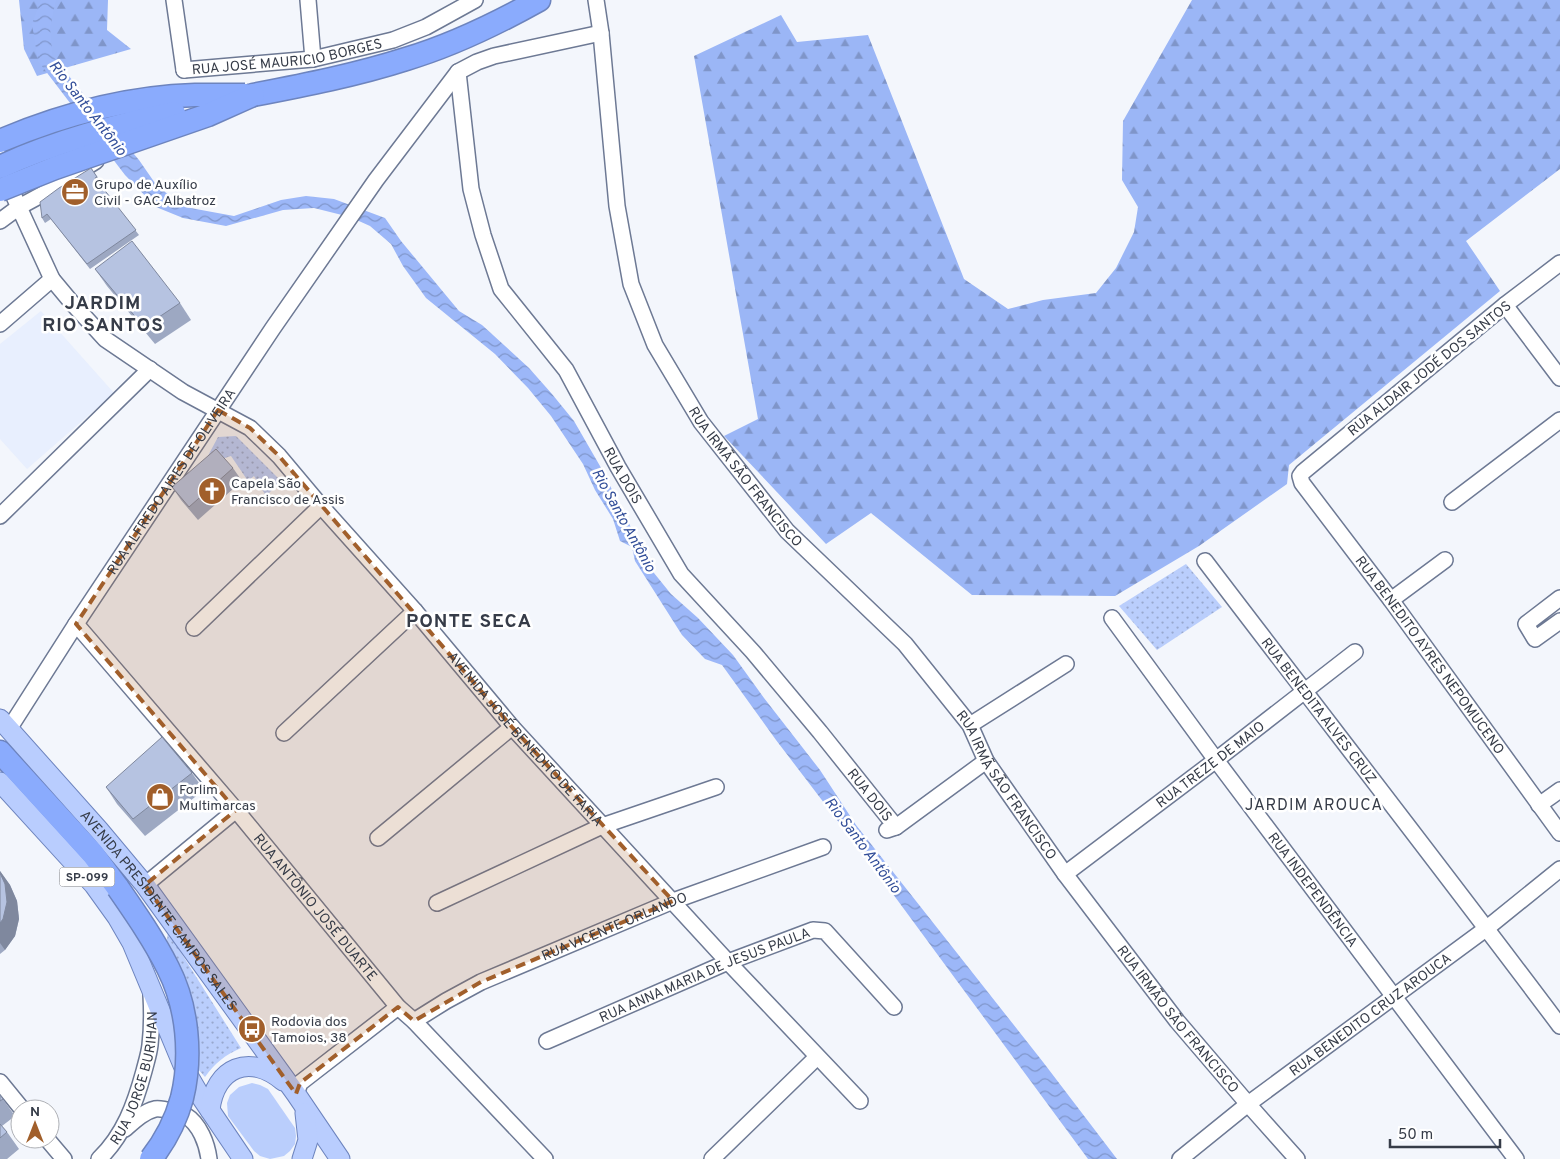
<svg xmlns="http://www.w3.org/2000/svg" width="1560" height="1159" font-family="Overpass,sans-serif">
<style>
.built{fill:#e8effe}
.grass{fill:url(#grass-dots)}
.forest{fill:url(#forest-firs)}
.garden{fill:#bacefc}
.water{fill:url(#water-waves)}
.lines{fill:none;stroke-linecap:round;stroke-linejoin:round}
.minor-casing{stroke:#6d7994;stroke-width:18}
.major-casing{stroke:#6d84be;stroke-width:21}
.highway-casing{stroke:#6d84be;stroke-width:25}
.minor{stroke:#fff;stroke-width:15}
.major{stroke:#b9cdfe;stroke-width:19}
.highway{stroke:#8aabfd;stroke-width:22}
.highway-bridge-casing{stroke:#6d84be;stroke-width:25;stroke-linecap:butt}
.highway-bridge{stroke:#8aabfd;stroke-width:22}
.wall{fill:#9da8c2}
.shaded-wall{fill:#7f889e}
.building{fill:#b6c3e1;stroke:#7f889e}
.marked{fill:#a15f2b;fill-opacity:0.2;stroke:#a15f2b;stroke-width:4;stroke-dasharray:10 6;stroke-linejoin:round}
.labels{text-anchor:middle;stroke-width:5;stroke-linejoin:round;paint-order:stroke}
.shield{fill:#fff;stroke:#72767f;stroke-width:1}
.shield-label{font-size:12px;font-weight:bold;fill:#363c48}
.street-label{font-size:14px;fill:#363c48;stroke:#fff}
.poi-label{font-size:14px;fill:#363c48;stroke:#fff;text-anchor:start}
.water-label{font-size:15px;font-style:italic;fill:#324e99;stroke:#fff}
.quarter-label{font-size:16px;letter-spacing:1px;fill:#363c48;stroke:#fff}
.district-label{font-size:19px;font-weight:bold;letter-spacing:1px;fill:#363c48;stroke:#fff}
</style>
<defs>
<pattern id="grass-dots" width="8" height="8" patternUnits="userSpaceOnUse" patternTransform="scale(1.25)"><rect width="8" height="8" fill="#bacefc"/><path d="M2 2h.1M6 6h.1" fill="none" stroke="#98a8ce" stroke-width="1.8" stroke-linecap="round"/></pattern>
<pattern id="forest-firs" width="22" height="20" patternUnits="userSpaceOnUse" patternTransform="scale(1.25)"><rect width="22" height="20" fill="#9bb6f6"/><path d="M5 1l3.5 6h-7zM16 11l3.5 6h-7z" fill="#7f95c9"/></pattern>
<pattern id="water-waves" width="16" height="10" patternUnits="userSpaceOnUse" patternTransform="scale(1.25)"><rect width="16" height="10" fill="#9cb7f8"/><path d="M0 5q4-4 8 0t8 0" fill="none" stroke="#8096cb"/></pattern>
</defs>
<rect width="100%" height="100%" fill="#f3f6fc"/>
<path class="built" d="M 41,311 L 114,393 L 27,469 L 0,439 L 0,344 Z"/>
<g class="grass">
<path d="M 236,436 L 281,481 L 266,496 L 254,476 L 248,481 L 231,456 L 225,458 L 208,473 L 202,467 L 218,437 Z"/>
<path d="M 1186,564 L 1222,607 L 1157,650 L 1119,606 Z"/>
<path d="M 168,932 L 241,1048 C 225,1055 215,1063 205,1077 L 196,1067 L 196,1035 L 194,1006 L 186,980 L 167,940 Z"/>
</g>
<g class="forest">
<path d="M 19,0 L 108,0 L 107,30 L 131,49 L 37,76 L 24,49 Z"/>
<path d="M 1192,0 L 1560,0 L 1560,169 L 1466,241 L 1500,291 L 1289,465 L 1287,484 L 1199,546 L 1115,596 L 972,595 L 871,513 L 826,544 L 724,436 L 758,419 L 694,56 L 781,15 L 797,42 L 868,35 L 964,279 L 1008,309 L 1043,300 L 1096,293 L 1116,268 L 1134,232 L 1138,207 L 1122,180 L 1123,121 Z"/>
</g>
<path class="garden" d="M 252,1083 L 260,1085 L 268,1089 L 295,1128 L 296,1136 L 295,1144 L 290,1151 L 284,1156 L 270,1159 L 260,1156 L 254,1151 L 228,1116 L 227,1103 L 230,1095 L 239,1087 Z"/>
<path class="water" d="M 41,0 L 56,0 L 50,27 L 52,55 L 85,96 L 139,160 L 157,186 L 185,207 L 234,216 L 281,200 L 306,196 L 334,199 L 385,218 L 401,241 L 459,311 L 482,325 L 529,368 L 552,394 L 574,421 L 600,466 L 654,573 L 671,594 L 698,618 L 733,655 L 764,698 L 820,770 L 856,825 L 1043,1062 L 1117,1159 L 1088,1159 L 876,871 L 776,740 L 722,665 L 705,659 L 682,635 L 635,561 L 632,547 L 620,541 L 613,519 L 595,490 L 583,464 L 551,416 L 528,388 L 495,354 L 426,298 L 403,266 L 391,244 L 370,226 L 350,217 L 314,208 L 283,210 L 226,226 L 183,218 L 156,207 L 125,175 L 38,61 L 32,24 Z"/>
<g class="lines">
<g class="minor-casing">
<g id="minor">
<path d="M 174,0 L 184,70"/>
<path d="M 308,0 L 313,59"/>
<path id="s1" d="M 596,0 L 601,33 L 617,206 L 631,284 L 655,345 L 701,422 L 787,531 L 905,644 L 970,725 L 986,761 L 1065,874 L 1177,1021 L 1248,1104 L 1297,1159"/>
<path id="s2" d="M 184,70 L 313,59 L 393,40 L 426,27 L 475,0"/>
<path id="s3" d="M 458,72 L 471,189 L 483,235 L 501,289 L 566,370 L 618,467 L 681,574 L 753,652 L 820,732 L 896,827"/>
<path id="s4" d="M 6,179 L 52,279 L 72,303 L 105,339 L 183,392 L 250,428 L 279,456 L 321,506 L 415,611 L 512,727 L 728,962 L 860,1101"/>
<path d="M 0,221 L 19,207 L 43,194 L 96,161"/>
<path id="s5" d="M 1560,263 L 1505,305 L 1303,472 L 1300,476 L 1302,483 L 1391,600 L 1560,833"/>
<path d="M 1505,305 L 1560,378"/>
<path d="M 0,324 L 52,279"/>
<path d="M 1452,502 L 1560,420"/>
<path d="M 0,516 L 150,369"/>
<path id="s6" d="M 1205,561 C 1323,716 1443,870 1560,1026"/>
<path d="M 1560,598 L 1526,624 L 1535,639 L 1560,621"/>
<path d="M 1391,600 L 1445,560"/>
<path id="s7" d="M 1112,618 L 1216,760 L 1516,1159"/>
<path id="s8" d="M 76,624 L 236,810 L 398,1007 L 414,1021 L 545,1159"/>
<path d="M 194,628 L 321,506"/>
<path d="M 970,725 L 1066,664"/>
<path id="s9" d="M 9,729 L 76,624 L 273,328 L 376,180 L 458,72 L 477,62 L 494,56 L 601,33"/>
<path d="M 284,733 L 415,611"/>
<path d="M 1539,805 L 1560,790"/>
<path d="M 887,830 L 896,827 L 986,761"/>
<path d="M 378,838 L 512,727"/>
<path id="s10" d="M 1065,874 L 1216,760 L 1355,652"/>
<path d="M 145,885 L 236,810"/>
<path d="M 437,903 L 602,826 L 716,787"/>
<path id="s11" d="M 414,1021 L 446,1001 L 481,982 L 673,901 L 823,847"/>
<path id="s12" d="M 547,1041 L 728,962 L 813,930 L 825,931 L 894,1007"/>
<path d="M 0,1082 L 22,1109"/>
<path d="M 296,1094 L 300,1083 L 398,1007"/>
<path d="M 125,1129 C 134,1121 143,1112 155,1109 C 161,1108 167,1110 174,1112 C 177,1113 182,1113 185,1115 C 200,1124 207,1144 209,1159"/>
<path d="M 47,1139 L 64,1159"/>
<path id="s13" d="M 99,1159 C 124,1135 135,1104 144,1071 C 146,1063 149,1054 150,1045 C 152,1028 152,1012 151,995"/>
<path d="M 712,1159 L 817,1057"/>
<path id="s14" d="M 1180,1159 L 1248,1104 L 1487,928 L 1560,869"/>
</g>
</g>
<g class="major-casing">
<g id="major">
<path id="s15" d="M 0,719 L 99,830 L 145,885 L 296,1094 L 340,1159"/>
<path d="M 0,782 L 94,885 L 117,917 L 132,943 L 185,1070 L 199,1094 L 243,1159"/>
<path d="M 210,1110 C 215,1067 250,1053 283,1081"/>
<path d="M 302,1159 L 308,1140 L 305,1113"/>
</g>
</g>
<g class="highway-casing">
<g id="highway">
<path d="M 253,95 C 305,85 356,75 406,59 C 453,45 496,24 539,0"/>
<path d="M 0,752 L 93,854 L 118,888"/>
</g>
</g>
<use href="#minor" class="minor"/>
<use href="#major" class="major"/>
<use href="#highway" class="highway"/>
<g class="highway-bridge-casing">
<g id="highway-bridge">
<path d="M 0,141 C 61,115 128,97 195,95 C 211,95 228,95 245,95"/>
<path d="M 0,167 C 56,141 115,126 174,113"/>
<path d="M 0,190 L 55,168 L 208,115 L 253,95"/>
<path d="M 118,888 C 136,914 154,940 168,968 C 188,1007 192,1057 182,1098 C 176,1120 165,1141 151,1159"/>
</g>
</g>
<use href="#highway-bridge" class="highway-bridge"/>
</g>
<g class="wall">
<path d="M 91,168 L 101,182 L 99,183 L 139,235 L 90,269 L 51,219 L 45,223 L 42,218 Z"/>
<path d="M 95,269 L 180,303 L 191,320 L 155,344 L 107,286 Z"/>
<path d="M 233,468 L 242,481 L 198,520 L 181,500 L 172,487 Z"/>
<path d="M 192,773 L 204,790 L 145,836 L 117,804 L 106,787 Z"/>
<path d="M 0,871 L 10,885 L 17,901 L 19,919 L 15,936 L 5,950 L 0,954 Z"/>
<path d="M 0,1095 L 15,1116 L 2,1126 L 7,1132 L 19,1149 L 7,1159 L 0,1159 Z"/>
</g>
<path class="shaded-wall" d="M 0,871 L 10,885 L 17,901 L 19,919 L 15,936 L 5,950 L 0,943 Z"/>
<g class="building">
<path d="M 91,168 L 97,177 L 95,178 L 136,230 L 87,264 L 47,214 L 42,218 L 40,202 L 59,188 Z"/>
<path d="M 132,241 L 180,303 L 144,327 L 95,269 Z"/>
<path d="M 216,449 L 233,468 L 189,507 L 172,487 Z"/>
<path d="M 162,737 L 192,773 L 133,819 L 106,787 Z"/>
<path d="M 0,873 L 5,884 L 7,902 L 3,919 L 0,923 Z"/>
<path d="M 0,1095 L 3,1099 L 0,1101 Z"/>
<path d="M 0,1124 L 7,1132 L 0,1138 Z"/>
</g>
<path class="marked" d="M 218,410 L 250,428 L 279,456 L 512,727 L 673,901 L 481,982 L 414,1021 L 398,1007 L 300,1083 L 296,1094 L 145,885 L 236,810 L 76,624 Z"/>
<defs>
<g id="office-disc" transform="scale(1.4375)"><circle r="9.5" fill="#a15f2b" stroke="#fff"/><path d="M-6-3h4V-5.5h4V-3h4V5H-6ZM-1-4.5V-3h2v-1.5ZM-6 0V1H6V0Z" fill="#fff"/></g>
<g id="church-disc" transform="scale(1.4375)"><circle r="9.5" fill="#a15f2b" stroke="#fff"/><path d="M-1.2-6h2.4v3.5h3.3v2.4h-3.3V6h-2.4V-.1h-3.3v-2.4h3.3Z" fill="#fff"/></g>
<g id="shop-disc" transform="scale(1.4375)"><circle r="9.5" fill="#a15f2b" stroke="#fff"/><path d="M-5-2.5h2.3a2.7 3.5 0 0 1 5.4 0H5L5.5 6h-11ZM-1.5-2.5h3a1.5 2.3 0 0 0-3 0Z" fill="#fff"/></g>
<g id="bus-disc" transform="scale(1.4375)"><circle r="9.5" fill="#a15f2b" stroke="#fff"/><path d="M-5-6H5V4H4V6H2V4H-2V6H-4V4H-5ZM-3.5-4V0h7V-4ZM-3.5 1.2v1.5H-2V1.2ZM2 1.2v1.5H3.5V1.2Z" fill="#fff"/></g>
</defs>
<g fill-rule="evenodd">
<use href="#office-disc" x="75" y="192"/>
<use href="#church-disc" x="212" y="491"/>
<use href="#shop-disc" x="160" y="797"/>
<use href="#bus-disc" x="252" y="1029"/>
</g>
<g class="labels">
<rect class="shield" x="59.5" y="867.5" width="55" height="19" rx="4"/>
<g class="shield-label">
<text x="87" y="881">SP-099</text>
</g>
<g class="street-label">
<text dy="5" stroke="none"><textPath href="#s2" startOffset="104">RUA JOSÉ MAURICIO BORGES</textPath></text>
<text transform="translate(1429 368) rotate(-39)" y="5">RUA ALDAIR JODÉ DOS SANTOS</text>
<text dy="5" stroke="none"><textPath href="#s3" startOffset="446">RUA DOIS</textPath></text>
<text dy="5" stroke="none"><textPath href="#s1" startOffset="512">RUA IRMÃ SÃO FRANCISCO</textPath></text>
<text dy="5" stroke="none"><textPath href="#s9" startOffset="296">RUA ALFREDO AIRES DE OLIVEIRA</textPath></text>
<text dy="5" stroke="none"><textPath href="#s5" startOffset="558">RUA BENEDITO AYRES NEPOMUCENO</textPath></text>
<text dy="5" stroke="none"><textPath href="#s6" startOffset="188">RUA BENEDITA ALVES CRUZ</textPath></text>
<text dy="5" stroke="none"><textPath href="#s4" startOffset="776">AVENIDA JOSÉ BENEDITO DE FARIA</textPath></text>
<text dy="5" stroke="none"><textPath href="#s10" startOffset="182">RUA TREZE DE MAIO</textPath></text>
<text dy="5" stroke="none"><textPath href="#s1" startOffset="918">RUA IRMÃ SÃO FRANCISCO</textPath></text>
<text dy="5" stroke="none"><textPath href="#s3" startOffset="851">RUA DOIS</textPath></text>
<text dy="5" stroke="none"><textPath href="#s7" startOffset="338">RUA INDEPENDÊNCIA</textPath></text>
<text dy="5" stroke="none"><textPath href="#s8" startOffset="371">RUA ANTÔNIO JOSÉ DUARTE</textPath></text>
<text dy="5" stroke="none"><textPath href="#s15" startOffset="249">AVENIDA PRESIDENTE CAMPOS SALES</textPath></text>
<text dy="5" stroke="none"><textPath href="#s11" startOffset="222">RUA VICENTE ORLANDO</textPath></text>
<text dy="5" stroke="none"><textPath href="#s12" startOffset="171">RUA ANNA MARIA DE JESUS PAULA</textPath></text>
<text dy="5" stroke="none"><textPath href="#s14" startOffset="239">RUA BENEDITO CRUZ AROUCA</textPath></text>
<text dy="5" stroke="none"><textPath href="#s1" startOffset="1209">RUA IRMÃO SÃO FRANCISCO</textPath></text>
<text dy="5" stroke="none"><textPath href="#s13" startOffset="91">RUA JORGE BURIHAN</textPath></text>
</g>
<g class="poi-label">
<text x="94" y="189">Grupo de Auxílio<tspan x="94" dy="16">Civil - GAC Albatroz</tspan></text>
<text x="231" y="488">Capela São<tspan x="231" dy="16">Francisco de Assis</tspan></text>
<text x="179" y="794">Forlim<tspan x="179" dy="16">Multimarcas</tspan></text>
<text x="271" y="1026">Rodovia dos<tspan x="271" dy="16">Tamoios, 38</tspan></text>
</g>
<g class="water-label">
<text transform="translate(88 108) rotate(52)" y="5">Rio Santo Antônio</text>
<text transform="translate(624 520) rotate(61)" y="5">Rio Santo Antônio</text>
<text transform="translate(863 845) rotate(53)" y="5">Rio Santo Antônio</text>
</g>
<g class="quarter-label">
<text x="1314" y="810">JARDIM AROUCA</text>
</g>
<g class="district-label">
<text x="103" y="309">JARDIM<tspan x="103" dy="22">RIO SANTOS</tspan></text>
<text x="469" y="627">PONTE SECA</text>
</g>
</g>
<g transform="translate(35 1124)"><circle r="24" fill="#ffffff" stroke="#afb1b6"/>
<path d="M0-4L9 19L0 12L-9 19Z" fill="#a15f2b"/>
<text y="-8" font-size="14" font-weight="bold" text-anchor="middle" fill="#363c48">N</text>
</g>
<path d="M1390 1139v8h110v-8" fill="none" stroke="#363c48" stroke-width="2.5"/>
<text x="1398" y="1139" font-size="15" fill="#363c48" stroke="#ffffff" stroke-width="4" paint-order="stroke">50 m</text>
</svg>
